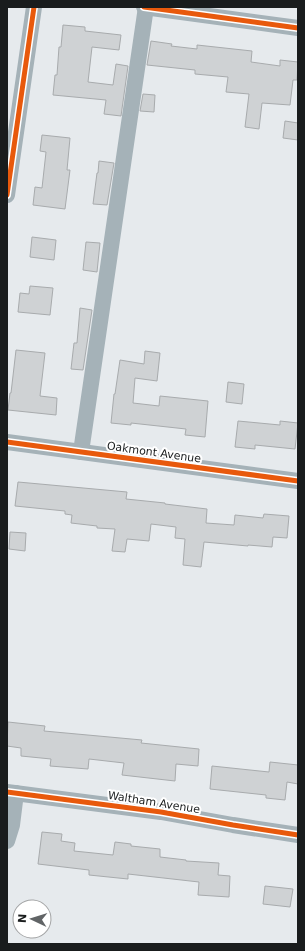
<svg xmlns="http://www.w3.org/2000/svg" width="305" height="951" font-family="'DejaVu Sans',sans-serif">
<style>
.building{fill:#cfd2d4;stroke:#a8abad}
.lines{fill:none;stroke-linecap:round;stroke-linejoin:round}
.minor{stroke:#a5b2b8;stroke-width:16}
.cycleway-casing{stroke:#fff;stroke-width:8}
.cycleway{stroke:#e8590c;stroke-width:5}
.labels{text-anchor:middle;stroke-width:4;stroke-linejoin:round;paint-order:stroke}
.street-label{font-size:11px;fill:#191c1d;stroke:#fff}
</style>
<rect width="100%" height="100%" fill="#e6eaed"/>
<g class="building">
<path d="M 63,25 L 85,27 L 85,31 L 121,35 L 119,50 L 92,47 L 88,82 L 113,85 L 116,64 L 128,66 L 121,116 L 104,114 L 106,100 L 53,95 L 55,75 L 57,75 L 59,47 L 61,47 Z"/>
<path d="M 151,41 L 172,44 L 171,46 L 197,49 L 197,45 L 252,51 L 251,62 L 280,66 L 280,60 L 298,62 L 297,80 L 293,80 L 290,105 L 262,103 L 259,129 L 245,127 L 249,94 L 226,92 L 228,77 L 195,74 L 195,70 L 147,65 Z"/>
<path d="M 143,94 L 155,95 L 154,112 L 140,111 Z"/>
<path d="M 285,121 L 298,123 L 298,140 L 283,138 Z"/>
<path d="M 42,135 L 70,138 L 67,170 L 70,170 L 65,209 L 33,205 L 35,187 L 42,188 L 46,152 L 40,151 Z"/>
<path d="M 99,161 L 114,163 L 107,205 L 93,204 L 97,173 L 98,173 Z"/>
<path d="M 32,237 L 56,240 L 54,260 L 30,257 Z"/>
<path d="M 86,242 L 100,243 L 97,272 L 83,270 Z"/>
<path d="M 30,286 L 53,288 L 50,315 L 18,312 L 20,293 L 29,294 Z"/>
<path d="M 80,308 L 92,310 L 83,370 L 71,369 L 74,343 L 77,343 Z"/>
<path d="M 16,350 L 45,353 L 40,396 L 57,398 L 56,415 L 8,410 L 10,393 L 11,393 Z"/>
<path d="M 145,351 L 160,353 L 157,381 L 135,378 L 133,403 L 159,406 L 160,396 L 208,401 L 205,437 L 185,435 L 186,429 L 131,423 L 131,425 L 111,423 L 114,394 L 115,394 L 120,360 L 144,364 Z"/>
<path d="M 228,382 L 244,384 L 242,404 L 226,402 Z"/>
<path d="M 238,421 L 280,425 L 280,421 L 298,423 L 295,449 L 255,445 L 255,449 L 235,447 Z"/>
<path d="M 18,482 L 127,492 L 126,499 L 165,503 L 165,504 L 207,509 L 206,523 L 234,525 L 235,515 L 263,518 L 264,514 L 289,516 L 287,538 L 273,537 L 272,547 L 248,545 L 248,546 L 204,542 L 201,567 L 183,565 L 185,539 L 175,538 L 176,527 L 151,524 L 149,541 L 127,539 L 125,552 L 112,551 L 115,529 L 97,528 L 97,526 L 71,523 L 72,515 L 65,514 L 65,511 L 15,506 Z"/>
<path d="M 10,532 L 26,533 L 25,551 L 9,549 Z"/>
<path d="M 8,722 L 45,726 L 44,731 L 142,740 L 141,743 L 199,749 L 198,766 L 176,764 L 175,781 L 122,775 L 124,763 L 89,759 L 88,769 L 50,766 L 51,759 L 21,756 L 21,748 L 7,746 Z"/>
<path d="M 270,762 L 298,765 L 298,784 L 287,782 L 285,800 L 266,798 L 266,795 L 210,789 L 212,766 L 269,772 Z"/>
<path d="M 42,832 L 62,834 L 61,841 L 75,843 L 74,851 L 113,855 L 115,842 L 131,844 L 131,846 L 160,849 L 160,857 L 186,860 L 186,861 L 219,863 L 218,875 L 230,876 L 229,897 L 198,895 L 199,882 L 128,874 L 128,879 L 89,875 L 89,870 L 38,864 Z"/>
<path d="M 265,886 L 293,889 L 290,907 L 263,904 Z"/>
</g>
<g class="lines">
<g class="minor">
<path d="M 144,7 L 298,28"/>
<path d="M 7,195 L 34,7"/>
<path d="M 7,442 L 298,481"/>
<path d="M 81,452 L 146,7"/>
<path d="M 7,792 L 161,812 L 233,825 L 298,835"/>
<path d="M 7,841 L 12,825 L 16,793"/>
</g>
<g class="cycleway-casing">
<g id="cycleway">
<path d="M 144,7 L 298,28"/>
<path d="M 7,195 L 34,7"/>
<path d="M 7,442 L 298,481"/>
<path d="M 7,792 L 161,812 L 233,825 L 298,835"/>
</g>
</g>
<use href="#cycleway" class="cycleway"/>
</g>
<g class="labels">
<g class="street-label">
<text transform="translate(154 452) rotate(8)" y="4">Oakmont Avenue</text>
<text transform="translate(154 802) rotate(9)" y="4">Waltham Avenue</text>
</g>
</g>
<rect width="305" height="951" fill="none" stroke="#191c1d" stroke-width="16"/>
<g transform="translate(32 919) rotate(274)"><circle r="19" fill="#ffffff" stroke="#a3a4a5"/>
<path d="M0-3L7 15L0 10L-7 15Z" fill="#616466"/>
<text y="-6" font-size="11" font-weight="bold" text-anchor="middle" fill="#191c1d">N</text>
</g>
</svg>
